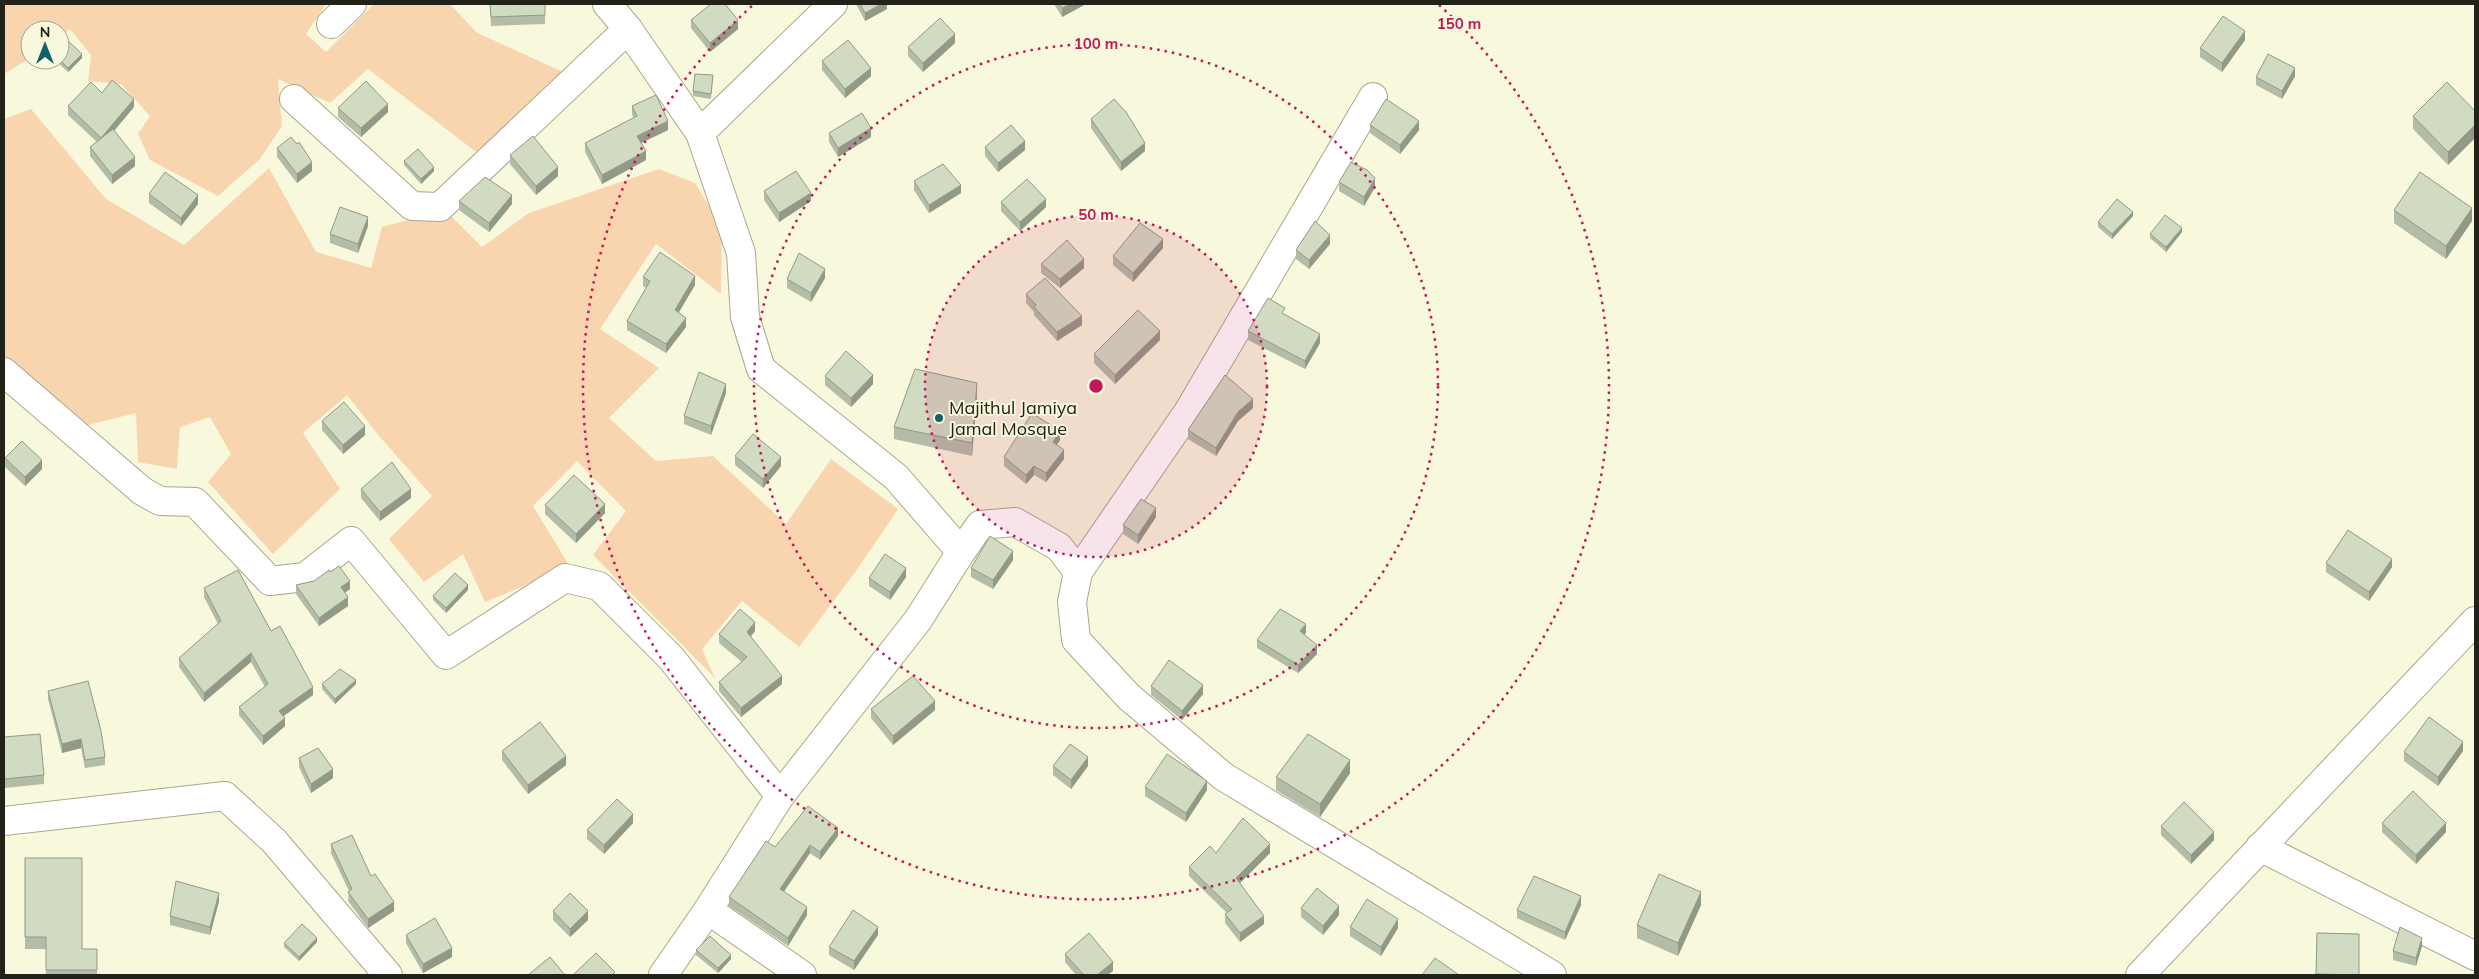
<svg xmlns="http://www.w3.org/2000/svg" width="2479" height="979" font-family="Mulish,sans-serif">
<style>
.green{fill:#f9d5af}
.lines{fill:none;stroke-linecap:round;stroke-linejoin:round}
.minor-casing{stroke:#a8a88e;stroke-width:30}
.minor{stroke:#fff;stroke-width:28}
.wall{fill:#b3bca6}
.shaded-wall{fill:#929987}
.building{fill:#d0dbc1;stroke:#929987}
.ring{fill:none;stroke:#c2185b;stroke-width:2.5;stroke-dasharray:2.5 5}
.poi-dot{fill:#136269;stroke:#f8f8dc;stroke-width:2}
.labels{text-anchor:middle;stroke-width:4;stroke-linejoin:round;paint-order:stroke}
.poi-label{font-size:18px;fill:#222218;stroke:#f8f8dc;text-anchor:start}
.centre{fill:#c2185b;stroke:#f8f8dc;stroke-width:2.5}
.ring-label{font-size:15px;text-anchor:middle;font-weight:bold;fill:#c2185b;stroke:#f8f8dc;stroke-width:4;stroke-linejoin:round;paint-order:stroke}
</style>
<rect width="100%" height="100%" fill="#f8f8dc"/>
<g class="green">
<path d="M 4,4 L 326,4 L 306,34 L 326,52 L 374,4 L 450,4 L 476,32 L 565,73 L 476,152 L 368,69 L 330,103 L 278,79 L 282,126 L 260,159 L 218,196 L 150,160 L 138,134 L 150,116 L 121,84 L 88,81 L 91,55 L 70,29 L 60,37 L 60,30 L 30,30 L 30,58 L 4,74 Z"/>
<path d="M 31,109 L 106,199 L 184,245 L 269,168 L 316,252 L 371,268 L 382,227 L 408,220 L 451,216 L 482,247 L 529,213 L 659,169 L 695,183 L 722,227 L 721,294 L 656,244 L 600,329 L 659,368 L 609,418 L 656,461 L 713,456 L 786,524 L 831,459 L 898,509 L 856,571 L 799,647 L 742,601 L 702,649 L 715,678 L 593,555 L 626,511 L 577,461 L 533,506 L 570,567 L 485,602 L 463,554 L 424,582 L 389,539 L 432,496 L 379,436 L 347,395 L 303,433 L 340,489 L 273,554 L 208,482 L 231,454 L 210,417 L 180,427 L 177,469 L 138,462 L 136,413 L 88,425 L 4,358 L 4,119 Z"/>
</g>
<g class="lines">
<g class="minor-casing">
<g id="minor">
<path d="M 607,4 L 628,29 L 700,133 L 741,253 L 745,317 L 761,369 L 896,477 L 961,552 L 918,620 L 780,796 L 708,910 L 663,975"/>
<path d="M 331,24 L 352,4"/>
<path d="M 294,99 L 412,206 L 440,207 L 628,29"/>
<path d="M 700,133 L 833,4"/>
<path d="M 4,372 L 142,491 L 160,501 L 195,502 L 270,581 L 305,577 L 351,541 L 446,655 L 565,578 L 599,586 L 671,658 L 780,796"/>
<path d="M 961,552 L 980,525 L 1015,522 L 1059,547 L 1078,572 L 1072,602 L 1076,640 L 1129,697 L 1224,777 L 1552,975"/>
<path d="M 1078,572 L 1188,412 L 1373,97"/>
<path d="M 4,821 L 225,796 L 274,841 L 388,975"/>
<path d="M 2260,847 L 2475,956"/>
<path d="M 708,910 L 802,975"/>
<path d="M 2140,975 L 2475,621"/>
</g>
</g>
<use href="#minor" class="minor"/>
</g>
<g class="wall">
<path d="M 490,4 L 545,4 L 545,24 L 491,26 Z"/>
<path d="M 856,4 L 887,4 L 887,9 L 865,21 Z"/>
<path d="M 1054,4 L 1086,4 L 1062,17 Z"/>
<path d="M 691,20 L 738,29 L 710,52 L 691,28 Z"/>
<path d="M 2245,40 L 2222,72 L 2200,57 L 2200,48 Z"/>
<path d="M 955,43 L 923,72 L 908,56 L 908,47 Z"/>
<path d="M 82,58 L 68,72 L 55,60 L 60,60 Z"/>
<path d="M 822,61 L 871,76 L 845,98 L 822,70 Z"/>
<path d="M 713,75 L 711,99 L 693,96 L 693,91 Z"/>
<path d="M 2295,76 L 2282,99 L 2256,85 L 2256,77 Z"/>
<path d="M 102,93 L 134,107 L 114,131 L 135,166 L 112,184 L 90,156 L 90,147 L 97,142 L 68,115 L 68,106 Z"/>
<path d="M 632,106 L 668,130 L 641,143 L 646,160 L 602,184 L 585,152 L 585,143 L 634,118 L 632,115 Z"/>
<path d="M 338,108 L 388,112 L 361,137 L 338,117 Z"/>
<path d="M 2475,111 L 2475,138 L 2448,165 L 2413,129 L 2413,116 Z"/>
<path d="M 1091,119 L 1145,151 L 1121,171 L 1091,128 Z"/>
<path d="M 1370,125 L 1419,130 L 1400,154 L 1370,133 Z"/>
<path d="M 829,133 L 871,137 L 838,157 L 829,142 Z"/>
<path d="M 985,147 L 1025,150 L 998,172 L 985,156 Z"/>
<path d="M 277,148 L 312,171 L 297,183 L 277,157 Z"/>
<path d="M 510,155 L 558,176 L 536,195 L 510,164 Z"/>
<path d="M 404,161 L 434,171 L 421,184 L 404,165 Z"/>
<path d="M 914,181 L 961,193 L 929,213 L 914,190 Z"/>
<path d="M 1339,182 L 1375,187 L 1364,206 L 1339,191 Z"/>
<path d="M 764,191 L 811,201 L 779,222 L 764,200 Z"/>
<path d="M 149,194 L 198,204 L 181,226 L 149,203 Z"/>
<path d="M 459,201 L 512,204 L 489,232 L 459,210 Z"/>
<path d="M 1001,202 L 1046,207 L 1020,231 L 1001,211 Z"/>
<path d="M 2394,210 L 2472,221 L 2446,259 L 2394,223 Z"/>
<path d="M 2133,216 L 2112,239 L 2098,227 L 2098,222 Z"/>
<path d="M 368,226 L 358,253 L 330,243 L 330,234 Z"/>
<path d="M 2182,232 L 2166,252 L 2150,238 L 2150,234 Z"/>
<path d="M 1330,244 L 1309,269 L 1296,259 L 1296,250 Z"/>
<path d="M 1163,248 L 1133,282 L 1113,265 L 1113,256 Z"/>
<path d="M 1041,264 L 1084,268 L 1060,288 L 1041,273 Z"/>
<path d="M 643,277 L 695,285 L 678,313 L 686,327 L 666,353 L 627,330 L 627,321 L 646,288 L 643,286 Z"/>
<path d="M 825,278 L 811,302 L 787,288 L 787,279 Z"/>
<path d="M 1026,294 L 1082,325 L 1057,341 L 1034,315 L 1034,312 L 1026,303 Z"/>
<path d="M 1248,331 L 1320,343 L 1305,369 L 1248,340 Z"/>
<path d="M 1160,340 L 1115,384 L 1094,363 L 1094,354 Z"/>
<path d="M 825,376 L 873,384 L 851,407 L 825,385 Z"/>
<path d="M 726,393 L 711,435 L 684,424 L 684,416 Z"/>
<path d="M 977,396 L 972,456 L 894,439 L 894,427 Z"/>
<path d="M 1253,408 L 1238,421 L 1216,456 L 1188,439 L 1188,430 Z"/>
<path d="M 322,421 L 365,435 L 343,454 L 322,430 Z"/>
<path d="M 1060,440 L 1057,445 L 1064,459 L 1046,482 L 1034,475 L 1026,484 L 1004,466 L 1004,457 Z"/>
<path d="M 735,456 L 781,466 L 763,488 L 735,465 Z"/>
<path d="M 5,458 L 42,469 L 25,486 L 5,467 Z"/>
<path d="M 361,489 L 411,498 L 380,521 L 361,498 Z"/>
<path d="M 545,505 L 605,513 L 576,543 L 545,514 Z"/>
<path d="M 1156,517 L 1138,544 L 1123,534 L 1123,525 Z"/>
<path d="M 1013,560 L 993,589 L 971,577 L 971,568 Z"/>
<path d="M 2326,563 L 2392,567 L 2369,601 L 2326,572 Z"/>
<path d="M 330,572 L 350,589 L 345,593 L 348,606 L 319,626 L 296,594 L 296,585 L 314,581 Z"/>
<path d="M 906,577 L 890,600 L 869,586 L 869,578 Z"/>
<path d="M 204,588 L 271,631 L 313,695 L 284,716 L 285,726 L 263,745 L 239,715 L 239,707 L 265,687 L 251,662 L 204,702 L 179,667 L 179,658 L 218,624 L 204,597 Z"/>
<path d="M 468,590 L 446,613 L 433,600 L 433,596 Z"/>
<path d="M 755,631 L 751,636 L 782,684 L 741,717 L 719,691 L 719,682 L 742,662 L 719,643 L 719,634 Z"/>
<path d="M 1306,633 L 1304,635 L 1317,654 L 1298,673 L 1257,648 L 1257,640 Z"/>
<path d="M 322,684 L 356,684 L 335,704 L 322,689 Z"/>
<path d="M 1151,686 L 1203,694 L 1182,720 L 1151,695 Z"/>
<path d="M 48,691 L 105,757 L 105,765 L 85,768 L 81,748 L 62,753 L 48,699 Z"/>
<path d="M 871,709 L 935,710 L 893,745 L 871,718 Z"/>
<path d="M 4,737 L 44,775 L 44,784 L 4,788 Z"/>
<path d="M 502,751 L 566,765 L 528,794 L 502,760 Z"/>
<path d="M 2463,751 L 2438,786 L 2404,761 L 2404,752 Z"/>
<path d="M 299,758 L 333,778 L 311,793 L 299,767 Z"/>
<path d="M 1053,766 L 1088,766 L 1071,789 L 1053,775 Z"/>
<path d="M 1350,773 L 1320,817 L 1276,790 L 1276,777 Z"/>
<path d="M 1145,787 L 1207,790 L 1186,822 L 1145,796 Z"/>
<path d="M 633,823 L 604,854 L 587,839 L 587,830 Z"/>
<path d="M 2382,823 L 2446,832 L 2416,864 L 2382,832 Z"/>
<path d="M 2161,826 L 2214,840 L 2191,864 L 2161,835 Z"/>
<path d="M 838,836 L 820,860 L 810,853 L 784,892 L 807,915 L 788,946 L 729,906 L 729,897 L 775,847 Z"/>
<path d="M 331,844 L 371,876 L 394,911 L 368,928 L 348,901 L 349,891 L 331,853 Z"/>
<path d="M 1216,853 L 1270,853 L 1240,883 L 1264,924 L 1240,942 L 1225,923 L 1225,914 L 1227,913 L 1189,876 L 1189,867 Z"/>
<path d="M 25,858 L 82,949 L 97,949 L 97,975 L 46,975 L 46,949 L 25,949 Z"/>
<path d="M 219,901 L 210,935 L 170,925 L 170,916 Z"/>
<path d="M 1581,905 L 1565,940 L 1517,918 L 1517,910 Z"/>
<path d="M 1701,905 L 1678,956 L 1637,938 L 1637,925 Z"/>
<path d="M 1301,908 L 1339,915 L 1323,935 L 1301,917 Z"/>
<path d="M 553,911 L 588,920 L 570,937 L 553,920 Z"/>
<path d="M 1350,927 L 1398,928 L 1381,956 L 1350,936 Z"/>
<path d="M 2317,933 L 2359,934 L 2359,975 L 2316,975 Z"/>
<path d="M 406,935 L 452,957 L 423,973 L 406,943 Z"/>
<path d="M 878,935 L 854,970 L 829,955 L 829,947 Z"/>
<path d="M 317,942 L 299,961 L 284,947 L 284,943 Z"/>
<path d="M 2422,946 L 2416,966 L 2393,960 L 2393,951 Z"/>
<path d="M 696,950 L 731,959 L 718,973 L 696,955 Z"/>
<path d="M 1065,954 L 1113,971 L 1107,975 L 1076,975 L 1065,962 Z"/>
</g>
<g class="shaded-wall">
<path d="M 881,4 L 887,4 L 887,9 L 865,21 L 865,13 Z"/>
<path d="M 1070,4 L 1086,4 L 1062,17 L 1062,8 Z"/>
<path d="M 738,20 L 738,29 L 710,52 L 710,43 Z"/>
<path d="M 2245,31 L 2245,40 L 2222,72 L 2222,63 Z"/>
<path d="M 955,34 L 955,43 L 923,72 L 923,63 Z"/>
<path d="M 82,54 L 82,58 L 68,72 L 68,68 Z"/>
<path d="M 871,68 L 871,76 L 845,98 L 845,89 Z"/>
<path d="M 2295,68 L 2295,76 L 2282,99 L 2282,91 Z"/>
<path d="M 134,99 L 134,107 L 101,146 L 101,138 Z"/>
<path d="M 388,104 L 388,112 L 361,137 L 361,128 Z"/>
<path d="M 668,121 L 668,130 L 637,145 L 637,136 Z"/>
<path d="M 1419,121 L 1419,130 L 1400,154 L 1400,145 Z"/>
<path d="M 2475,125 L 2475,138 L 2448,165 L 2448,152 Z"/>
<path d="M 871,128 L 871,137 L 838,157 L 838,148 Z"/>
<path d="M 1025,141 L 1025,150 L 998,172 L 998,163 Z"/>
<path d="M 1145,143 L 1145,151 L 1121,171 L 1121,162 Z"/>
<path d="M 646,151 L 646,160 L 602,184 L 602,175 Z"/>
<path d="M 135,157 L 135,166 L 112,184 L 112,175 Z"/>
<path d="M 312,162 L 312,171 L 297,183 L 297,174 Z"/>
<path d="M 434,167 L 434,171 L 421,184 L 421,179 Z"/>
<path d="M 558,167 L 558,176 L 536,195 L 536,186 Z"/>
<path d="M 1375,178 L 1375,187 L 1364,206 L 1364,197 Z"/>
<path d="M 961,185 L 961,193 L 929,213 L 929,205 Z"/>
<path d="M 811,193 L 811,201 L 779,222 L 779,213 Z"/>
<path d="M 198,195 L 198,204 L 181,226 L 181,218 Z"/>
<path d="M 512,195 L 512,204 L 489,232 L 489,223 Z"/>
<path d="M 1046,199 L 1046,207 L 1020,231 L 1020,222 Z"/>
<path d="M 2472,208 L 2472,221 L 2446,259 L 2446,246 Z"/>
<path d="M 2133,212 L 2133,216 L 2112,239 L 2112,234 Z"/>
<path d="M 368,217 L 368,226 L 358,253 L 358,244 Z"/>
<path d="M 2182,228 L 2182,232 L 2166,252 L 2166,247 Z"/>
<path d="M 1330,235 L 1330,244 L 1309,269 L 1309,260 Z"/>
<path d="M 1163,239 L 1163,248 L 1133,282 L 1133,273 Z"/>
<path d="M 1084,259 L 1084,268 L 1060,288 L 1060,279 Z"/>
<path d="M 825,269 L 825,278 L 811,302 L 811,293 Z"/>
<path d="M 695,276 L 695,285 L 675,319 L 675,310 Z"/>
<path d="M 1082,316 L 1082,325 L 1057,341 L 1057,332 Z"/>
<path d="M 686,318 L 686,327 L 666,353 L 666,344 Z"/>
<path d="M 1160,331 L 1160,340 L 1115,384 L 1115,375 Z"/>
<path d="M 1320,334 L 1320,343 L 1305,369 L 1305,361 Z"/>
<path d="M 873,375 L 873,384 L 851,407 L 851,398 Z"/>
<path d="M 977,383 L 977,396 L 972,456 L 972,443 Z"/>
<path d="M 726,384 L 726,393 L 711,435 L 711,426 Z"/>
<path d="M 1253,399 L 1253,408 L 1238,421 L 1216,456 L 1216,448 L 1238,412 Z"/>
<path d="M 365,426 L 365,435 L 343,454 L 343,445 Z"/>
<path d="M 1060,431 L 1060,440 L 1053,451 L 1053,442 Z"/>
<path d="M 1064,450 L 1064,459 L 1046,482 L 1046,473 Z"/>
<path d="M 781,457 L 781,466 L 763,488 L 763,479 Z"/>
<path d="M 42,460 L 42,469 L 25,486 L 25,477 Z"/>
<path d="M 1034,466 L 1034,475 L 1026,484 L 1026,475 Z"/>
<path d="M 411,489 L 411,498 L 380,521 L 380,512 Z"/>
<path d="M 605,504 L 605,513 L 576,543 L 576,534 Z"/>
<path d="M 1156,508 L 1156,517 L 1138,544 L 1138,535 Z"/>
<path d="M 1013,551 L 1013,560 L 993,589 L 993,580 Z"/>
<path d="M 2392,559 L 2392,567 L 2369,601 L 2369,592 Z"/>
<path d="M 906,568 L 906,577 L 890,600 L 890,592 Z"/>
<path d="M 350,581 L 350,589 L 341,595 L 341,587 Z"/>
<path d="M 468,585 L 468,590 L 446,613 L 446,608 Z"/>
<path d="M 348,597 L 348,606 L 319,626 L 319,618 Z"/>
<path d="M 755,622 L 755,631 L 747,641 L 747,632 Z"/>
<path d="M 1306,624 L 1306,633 L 1300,640 L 1300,631 Z"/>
<path d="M 1317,645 L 1317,654 L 1298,673 L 1298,665 Z"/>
<path d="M 251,653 L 251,662 L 204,702 L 204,693 Z"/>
<path d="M 782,676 L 782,684 L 741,717 L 741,708 Z"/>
<path d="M 356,680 L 356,684 L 335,704 L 335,699 Z"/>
<path d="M 1203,685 L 1203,694 L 1182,720 L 1182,711 Z"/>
<path d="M 313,687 L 313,695 L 279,719 L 279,711 Z"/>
<path d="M 935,701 L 935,710 L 893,745 L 893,736 Z"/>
<path d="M 285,718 L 285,726 L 263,745 L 263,736 Z"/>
<path d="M 81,739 L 81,748 L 62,753 L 62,744 Z"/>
<path d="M 2463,742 L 2463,751 L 2438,786 L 2438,777 Z"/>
<path d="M 566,756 L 566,765 L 528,794 L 528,785 Z"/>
<path d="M 1088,757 L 1088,766 L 1071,789 L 1071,780 Z"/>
<path d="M 1350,760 L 1350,773 L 1320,817 L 1320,804 Z"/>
<path d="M 333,769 L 333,778 L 311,793 L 311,784 Z"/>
<path d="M 1207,781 L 1207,790 L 1186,822 L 1186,813 Z"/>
<path d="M 633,814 L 633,823 L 604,854 L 604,845 Z"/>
<path d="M 2446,823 L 2446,832 L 2416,864 L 2416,855 Z"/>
<path d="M 838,828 L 838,836 L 820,860 L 820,852 Z"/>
<path d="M 2214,832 L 2214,840 L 2191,864 L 2191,855 Z"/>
<path d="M 1270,844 L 1270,853 L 1236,887 L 1236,878 Z"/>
<path d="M 810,845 L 810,853 L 780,897 L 780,889 Z"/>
<path d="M 1701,892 L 1701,905 L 1678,956 L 1678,943 Z"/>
<path d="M 219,893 L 219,901 L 210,935 L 210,927 Z"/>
<path d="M 1581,896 L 1581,905 L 1565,940 L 1565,932 Z"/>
<path d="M 394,902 L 394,911 L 368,928 L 368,919 Z"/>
<path d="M 1339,906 L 1339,915 L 1323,935 L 1323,926 Z"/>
<path d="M 807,907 L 807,915 L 788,946 L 788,938 Z"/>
<path d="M 588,911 L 588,920 L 570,937 L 570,929 Z"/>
<path d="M 1264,916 L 1264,924 L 1240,942 L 1240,933 Z"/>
<path d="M 1398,919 L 1398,928 L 1381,956 L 1381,947 Z"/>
<path d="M 878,927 L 878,935 L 854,970 L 854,961 Z"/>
<path d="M 317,938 L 317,942 L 299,961 L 299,957 Z"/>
<path d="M 2422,938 L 2422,946 L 2416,966 L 2416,958 Z"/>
<path d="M 452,948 L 452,957 L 423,973 L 423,964 Z"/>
<path d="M 731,955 L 731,959 L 718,973 L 718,968 Z"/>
<path d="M 1113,962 L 1113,971 L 1107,975 L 1097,975 Z"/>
</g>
<g class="building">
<path d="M 490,4 L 545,4 L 545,15 L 491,17 Z"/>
<path d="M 711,4 L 725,4 L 738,20 L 710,43 L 691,20 Z"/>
<path d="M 860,4 L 881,4 L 865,13 Z"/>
<path d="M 1059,4 L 1070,4 L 1062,8 Z"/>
<path d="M 2223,16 L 2245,31 L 2222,63 L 2200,48 Z"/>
<path d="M 940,18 L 955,34 L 923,63 L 908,47 Z"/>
<path d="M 64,37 L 82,54 L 68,68 L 60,60 L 60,41 Z"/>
<path d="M 848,40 L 871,68 L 845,89 L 822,61 Z"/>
<path d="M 2268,54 L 2295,68 L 2282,91 L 2256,77 Z"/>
<path d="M 695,74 L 713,75 L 711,94 L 693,91 Z"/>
<path d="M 112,80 L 134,99 L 101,138 L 68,106 L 91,82 L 102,93 Z"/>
<path d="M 366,81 L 388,104 L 361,128 L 338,108 Z"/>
<path d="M 2447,82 L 2475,111 L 2475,125 L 2448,152 L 2413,116 Z"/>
<path d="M 656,95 L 668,121 L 637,136 L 646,151 L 602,175 L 585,143 L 637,116 L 632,106 Z"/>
<path d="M 1114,99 L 1126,112 L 1145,143 L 1121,162 L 1091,119 Z"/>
<path d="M 1386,99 L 1419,121 L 1400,145 L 1370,125 Z"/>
<path d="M 862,113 L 871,128 L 838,148 L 829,133 Z"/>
<path d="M 1011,125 L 1025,141 L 998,163 L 985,147 Z"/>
<path d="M 113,129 L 135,157 L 112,175 L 90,147 Z"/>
<path d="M 533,136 L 558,167 L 536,186 L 510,155 Z"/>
<path d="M 291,137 L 297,144 L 299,142 L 312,162 L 297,174 L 277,148 Z"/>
<path d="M 418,149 L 434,167 L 421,179 L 404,161 Z"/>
<path d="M 1351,162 L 1367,170 L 1375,178 L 1364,197 L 1339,182 Z"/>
<path d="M 943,164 L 961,185 L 929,205 L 914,181 Z"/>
<path d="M 796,171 L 811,193 L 779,213 L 764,191 Z"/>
<path d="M 165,172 L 198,195 L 181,218 L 149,194 Z"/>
<path d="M 2420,172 L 2472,208 L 2446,246 L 2394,210 Z"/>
<path d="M 485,177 L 512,195 L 489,223 L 459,201 Z"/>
<path d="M 1027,179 L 1046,199 L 1020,222 L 1001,202 Z"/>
<path d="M 2117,199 L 2133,212 L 2112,234 L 2098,222 Z"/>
<path d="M 340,207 L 368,217 L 358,244 L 330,234 Z"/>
<path d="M 2165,215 L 2182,228 L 2166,247 L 2150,234 Z"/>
<path d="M 1315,221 L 1330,235 L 1309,260 L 1296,250 Z"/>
<path d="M 1140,223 L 1163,239 L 1133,273 L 1113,256 Z"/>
<path d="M 1067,240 L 1084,259 L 1060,279 L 1041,264 Z"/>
<path d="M 660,252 L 695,276 L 675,310 L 686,318 L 666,344 L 627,321 L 650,281 L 643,277 Z"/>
<path d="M 799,253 L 825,269 L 811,293 L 787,279 Z"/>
<path d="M 1045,278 L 1082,316 L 1057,332 L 1034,307 L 1036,305 L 1026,294 Z"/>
<path d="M 1268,298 L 1285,308 L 1282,313 L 1320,334 L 1305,361 L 1248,331 Z"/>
<path d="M 1138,310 L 1160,331 L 1115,375 L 1094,354 Z"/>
<path d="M 846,351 L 873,375 L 851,398 L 825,376 Z"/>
<path d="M 915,369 L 977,383 L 972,443 L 894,427 Z"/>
<path d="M 699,372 L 726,384 L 711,426 L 684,416 Z"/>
<path d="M 1225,375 L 1253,399 L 1238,412 L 1216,448 L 1188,430 Z"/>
<path d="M 344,402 L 365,426 L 343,445 L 322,421 Z"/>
<path d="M 1032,413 L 1060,431 L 1053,442 L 1064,450 L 1046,473 L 1034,466 L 1026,475 L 1004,457 Z"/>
<path d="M 753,434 L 781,457 L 763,479 L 735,456 Z"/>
<path d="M 22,441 L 42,460 L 25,477 L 5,458 Z"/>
<path d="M 392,462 L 411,489 L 380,512 L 361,489 Z"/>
<path d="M 574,475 L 605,504 L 576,534 L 545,505 Z"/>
<path d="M 1141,499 L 1156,508 L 1138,535 L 1123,525 Z"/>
<path d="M 2348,530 L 2392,559 L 2369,592 L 2326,563 Z"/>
<path d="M 990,536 L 1013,551 L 993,580 L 971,568 Z"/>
<path d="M 885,554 L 906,568 L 890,592 L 869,578 Z"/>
<path d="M 339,566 L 350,581 L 341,587 L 348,597 L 319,618 L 296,585 L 314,581 L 329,570 L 330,572 Z"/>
<path d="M 238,570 L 271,631 L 280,626 L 313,687 L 279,711 L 285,718 L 263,736 L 239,707 L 268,684 L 251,653 L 204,693 L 179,658 L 221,621 L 204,588 Z"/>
<path d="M 455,573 L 468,585 L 446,608 L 433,596 Z"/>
<path d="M 740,609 L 755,622 L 747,632 L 782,676 L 741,708 L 719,682 L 747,657 L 719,634 Z"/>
<path d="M 1280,609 L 1306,624 L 1300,631 L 1317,645 L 1298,665 L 1257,640 Z"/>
<path d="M 1169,660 L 1203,685 L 1182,711 L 1151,686 Z"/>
<path d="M 340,669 L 356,680 L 335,699 L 322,684 Z"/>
<path d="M 913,676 L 935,701 L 893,736 L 871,709 Z"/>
<path d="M 88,681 L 101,731 L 105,757 L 85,760 L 81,739 L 62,744 L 48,691 Z"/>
<path d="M 2429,717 L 2463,742 L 2438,777 L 2404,752 Z"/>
<path d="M 540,722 L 566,756 L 528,785 L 502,751 Z"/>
<path d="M 40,734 L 44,775 L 4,779 L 4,737 Z"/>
<path d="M 1308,734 L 1350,760 L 1320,804 L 1276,777 Z"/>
<path d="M 1070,744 L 1088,757 L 1071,780 L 1053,766 Z"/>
<path d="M 318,748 L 333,769 L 311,784 L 299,758 Z"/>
<path d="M 1167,754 L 1207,781 L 1186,813 L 1145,787 Z"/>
<path d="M 2413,791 L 2446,823 L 2416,855 L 2382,823 Z"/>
<path d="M 617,799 L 633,814 L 604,845 L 587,830 Z"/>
<path d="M 2184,802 L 2214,832 L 2191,855 L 2161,826 Z"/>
<path d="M 808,806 L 838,828 L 820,852 L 810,845 L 780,889 L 807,907 L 788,938 L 729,897 L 766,841 L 775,847 Z"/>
<path d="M 1243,818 L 1270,844 L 1236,878 L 1264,916 L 1240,933 L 1225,914 L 1232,909 L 1189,867 L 1210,846 L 1216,853 Z"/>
<path d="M 352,835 L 371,876 L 375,874 L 394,902 L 368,919 L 348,892 L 352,889 L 331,844 Z"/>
<path d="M 25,858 L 82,858 L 82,949 L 97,949 L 97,970 L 46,970 L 46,937 L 25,937 Z"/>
<path d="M 1659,874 L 1701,892 L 1678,943 L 1637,925 Z"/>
<path d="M 1534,876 L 1581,896 L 1565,932 L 1517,910 Z"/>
<path d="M 176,881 L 219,893 L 210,927 L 170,916 Z"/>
<path d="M 1317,888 L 1339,906 L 1323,926 L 1301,908 Z"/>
<path d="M 570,893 L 588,911 L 570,929 L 553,911 Z"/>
<path d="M 1367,899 L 1398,919 L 1381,947 L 1350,927 Z"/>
<path d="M 853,910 L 878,927 L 854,961 L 829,947 Z"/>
<path d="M 435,918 L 452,948 L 423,964 L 406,935 Z"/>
<path d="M 302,924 L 317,938 L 299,957 L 284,943 Z"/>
<path d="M 2400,927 L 2422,938 L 2416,958 L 2393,951 Z"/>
<path d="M 1089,933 L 1113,962 L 1097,975 L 1084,975 L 1065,954 Z"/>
<path d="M 2317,933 L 2359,934 L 2359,975 L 2316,974 Z"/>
<path d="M 710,936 L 731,955 L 718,968 L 696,950 Z"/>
<path d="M 596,953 L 615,972 L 612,975 L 573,975 Z"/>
<path d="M 550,957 L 565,975 L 528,975 Z"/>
<path d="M 1435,958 L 1459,975 L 1422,975 Z"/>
</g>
<circle cx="1096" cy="386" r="171" fill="#c2185b" fill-opacity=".12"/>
<g class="ring">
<circle cx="1096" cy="386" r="171"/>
<circle cx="1096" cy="386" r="342"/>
<path d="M1439 5A513 513 0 1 1 753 5"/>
</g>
<circle class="poi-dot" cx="939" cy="418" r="5"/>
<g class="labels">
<g class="poi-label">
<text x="949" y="414">Majithul Jamiya<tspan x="949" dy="21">Jamal Mosque</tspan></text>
</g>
</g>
<circle cx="1096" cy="386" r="8" class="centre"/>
<g class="ring-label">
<text x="1459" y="29">150 m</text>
<text x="1096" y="49">100 m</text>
<text x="1096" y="220">50 m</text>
</g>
<rect width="2479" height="979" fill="none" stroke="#222218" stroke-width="10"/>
<g transform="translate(45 45)"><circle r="24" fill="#f8f8dc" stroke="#a2a28e"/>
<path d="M0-4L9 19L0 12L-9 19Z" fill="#136269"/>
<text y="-8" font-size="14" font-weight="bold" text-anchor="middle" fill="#222218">N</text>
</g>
</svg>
